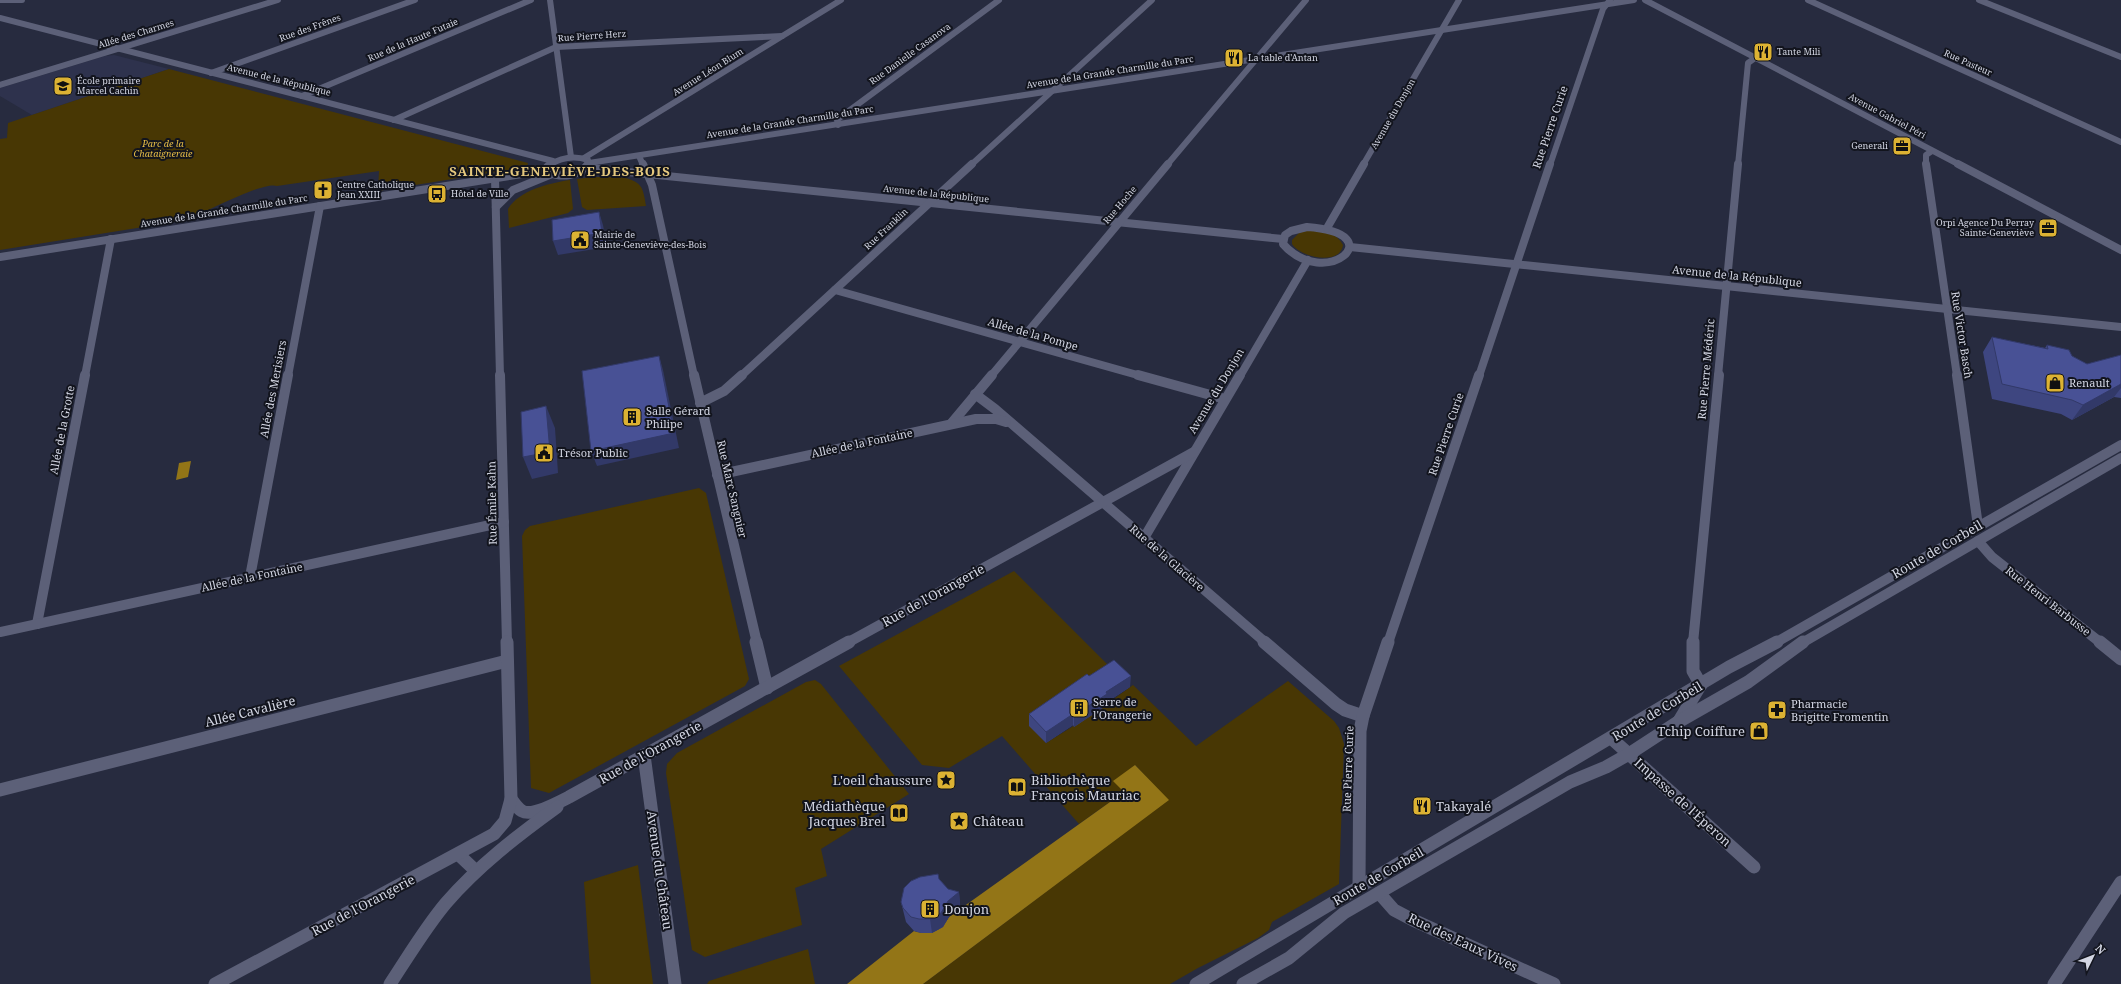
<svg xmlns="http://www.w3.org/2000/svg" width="2121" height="984" font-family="'Noto Serif',serif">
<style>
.built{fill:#2e324d}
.green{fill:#483704}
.water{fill:#937517}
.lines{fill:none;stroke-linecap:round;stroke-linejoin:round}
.minor-far3{stroke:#5c6078;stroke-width:6}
.minor-far2{stroke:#5c6078;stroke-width:8}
.minor-far1{stroke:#5c6078;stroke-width:10}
.minor{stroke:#5c6078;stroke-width:13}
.tertiary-far1{stroke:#5c6078;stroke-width:6}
.tertiary{stroke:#5c6078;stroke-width:8}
.secondary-far1{stroke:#5c6078;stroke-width:10}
.secondary{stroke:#5c6078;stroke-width:13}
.wall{fill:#3e4680}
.shaded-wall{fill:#323968}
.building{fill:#485195;stroke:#323968}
.labels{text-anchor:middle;stroke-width:4;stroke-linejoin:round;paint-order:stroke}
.far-street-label{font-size:9px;fill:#d3d6e3;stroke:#12141d}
.far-poi-label{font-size:9px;fill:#d3d6e3;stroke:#12141d;text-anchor:start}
.far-park-label{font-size:9px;font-style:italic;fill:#e5bc46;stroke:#12141d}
.street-label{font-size:11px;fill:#d3d6e3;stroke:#12141d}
.poi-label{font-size:11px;fill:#d3d6e3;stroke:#12141d;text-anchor:start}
.far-district-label{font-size:13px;font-weight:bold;letter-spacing:1px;fill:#e6c97e;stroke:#12141d}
.near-street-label{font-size:13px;fill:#d3d6e3;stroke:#12141d}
.near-poi-label{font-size:13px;fill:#d3d6e3;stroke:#12141d;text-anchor:start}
</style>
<rect width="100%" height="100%" fill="#272b3f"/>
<path class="built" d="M 114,55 L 169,69 L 32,115 L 0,96 L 0,88 L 105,56 Z"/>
<g class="green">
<path d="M 169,69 L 528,163 L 527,167 L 378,191 L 379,171 L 277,186 C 264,181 208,211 193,217 L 193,219 L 0,250 L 0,139 L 7,138 L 8,123 Z"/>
<path d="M 593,177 C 606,177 633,174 641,187 C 644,192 645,200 646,206 L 587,210 L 582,207 L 577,179 Z"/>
<path d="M 570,180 L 573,209 L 568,213 L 509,228 L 508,209 C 519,190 550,183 570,180 Z"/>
<path d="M 1306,231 C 1319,230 1337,232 1343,245 C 1340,266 1301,258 1292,244 L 1292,240 L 1299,233 Z"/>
<path d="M 699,488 L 706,493 L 749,679 L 745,686 L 549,793 L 531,788 L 522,536 L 525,530 L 530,526 Z"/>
<path d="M 1014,571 L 1114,671 L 1030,726 L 1046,743 L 1093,714 L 1133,685 L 1196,746 L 1288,681 L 1334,721 L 1339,728 L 1344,744 L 1339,884 L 1272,922 L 1269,930 L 1258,938 L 1198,968 L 1170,984 L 923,984 L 1168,800 L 1135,765 L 1124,792 L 1079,824 L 1002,736 L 949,768 L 922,765 L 839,666 Z"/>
<path d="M 815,680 L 821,684 L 909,794 L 821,849 L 827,876 L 795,888 L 802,925 L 705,957 L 692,950 L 666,773 L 667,764 L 677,753 L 806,682 Z"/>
<path d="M 638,865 L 653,984 L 591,984 L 584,882 Z"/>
<path d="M 808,949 L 815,984 L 707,984 L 709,981 Z"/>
</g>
<g class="water">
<path d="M 191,461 L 188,477 L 176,480 L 179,463 Z"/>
<path d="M 1135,765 L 1169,800 L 923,984 L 847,984 L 914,931 C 929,936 941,932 949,917 L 1124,792 L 1113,781 Z"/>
</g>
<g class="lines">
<g class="minor-far3">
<path d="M 0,0 L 22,0"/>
<path d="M 550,0 L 571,157"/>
<path d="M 1808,0 L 2121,142"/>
<path d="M 1979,0 L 2121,57"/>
<path d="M 0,18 L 553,161"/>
<path d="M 211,73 L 415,0"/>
<path d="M 0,85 L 278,0"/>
<path d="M 302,96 L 531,0"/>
<path d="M 394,120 L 556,47 L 782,36"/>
<path d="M 838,125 L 837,120 L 846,113 L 999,0"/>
<path d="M 639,156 L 643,165"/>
<path d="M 584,158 L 841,0"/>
<path d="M 589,163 L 1634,0"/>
<path d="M 549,165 C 562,157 574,155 588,160 L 588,165"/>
<path d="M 971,165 L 1152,0"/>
<path d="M 1167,165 L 1306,0"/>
<path d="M 1363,165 L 1459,0"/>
<path d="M 1550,165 L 1603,9 L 1610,0"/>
<path d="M 1738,165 L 1748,63 L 1755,58"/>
<path d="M 1926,165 L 1926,155 L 1932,151"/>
</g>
<g class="minor-far2">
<path d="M 551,164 L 547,167 L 548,172 C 561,178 579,177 588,164"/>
<path d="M 643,164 L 652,185 L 694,376"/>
<path d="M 1926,164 L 1957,376"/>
<path d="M 589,168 L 1283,239"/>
<path d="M 495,178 L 500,376"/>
<path d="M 496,207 L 513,190 L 552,174"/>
<path d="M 1307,227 C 1395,233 1325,292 1283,244 L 1285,235 L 1291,231 Z"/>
<path d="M 1327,228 L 1364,164"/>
<path d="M 1350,247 L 2121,327"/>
<path d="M 0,257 L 547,170"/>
<path d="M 835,290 L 1141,376"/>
<path d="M 85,376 L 111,239"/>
<path d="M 288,376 L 320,206"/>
<path d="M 741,376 L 972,164"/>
<path d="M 991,376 L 1168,164"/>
<path d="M 1240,376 L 1308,260"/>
<path d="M 1479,376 L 1550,164"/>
<path d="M 1718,376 L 1738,164"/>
</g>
<g class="minor-far1">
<path d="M 500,375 L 507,643"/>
<path d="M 694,375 L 757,643"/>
<path d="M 1138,375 L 1225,399"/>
<path d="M 1957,375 L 1978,526"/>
<path d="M 975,394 L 995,409 L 1266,643"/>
<path d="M 700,403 L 724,391 L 742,375"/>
<path d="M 951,424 L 992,375"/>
<path d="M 717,475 L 976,419 L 996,419 L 1006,422"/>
<path d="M 1144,538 L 1240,375"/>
<path d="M 1978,541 L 1992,557 L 2101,643"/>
<path d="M 250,577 L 288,375"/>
<path d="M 37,624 L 85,375"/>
<path d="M 0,632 L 504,522"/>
<path d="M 847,643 L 1194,452"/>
<path d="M 1388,643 L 1479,375"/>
<path d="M 1693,643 L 1719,375"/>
</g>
<g class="minor">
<path d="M 756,642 L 767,688"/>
<path d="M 1264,642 L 1336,704 L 1345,710 L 1363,716"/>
<path d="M 1693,642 L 1693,671 L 1701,685"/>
<path d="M 2100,642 L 2121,659"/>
<path d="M 1611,738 L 1754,867"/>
<path d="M 644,755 L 675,984"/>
<path d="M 0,790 L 507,661"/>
<path d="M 511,799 C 514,803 517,808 522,811 C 532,817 559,802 569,797 L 849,642"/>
<path d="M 458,854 L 476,871"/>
<path d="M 1359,886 L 1360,731 L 1363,716 L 1388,642"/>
<path d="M 1379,893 L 1394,910 L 1413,920 L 1554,984"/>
<path d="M 215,984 L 494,834 L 505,821 L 511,799 L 507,642"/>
<path d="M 390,984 C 408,957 425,928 446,903 C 478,866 517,836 557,807"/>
<path d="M 2054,984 L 2121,882"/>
</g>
<path class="tertiary-far1" d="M 1645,0 L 1960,165"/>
<path class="tertiary" d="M 1958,164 L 2121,250"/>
<g class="secondary-far1">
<path d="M 1775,643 L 2121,445"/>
<path d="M 1802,643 L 2121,458"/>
</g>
<g class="secondary">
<path d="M 1679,721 L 1700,686"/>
<path d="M 1196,984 L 1729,667 L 1777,642"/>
<path d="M 1243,984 L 1289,958 L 1344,913 L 1570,782 L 1606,767 L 1629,754 L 1678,722 L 1748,682 L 1803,642"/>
</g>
</g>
<g class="wall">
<path d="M 1992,337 L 2045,348 L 2047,345 L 2072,356 L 2087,364 L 2121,355 L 2121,398 L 2114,397 L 2072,420 L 2061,414 L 1992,399 L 1983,352 Z"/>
<path d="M 1130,687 L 1107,702 L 1107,705 L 1074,727 L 1073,725 L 1046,743 L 1029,726 L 1029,714 Z"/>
<path d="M 939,879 L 948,889 L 959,892 L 960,906 L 950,915 L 943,927 L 932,933 L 921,933 L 914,931 L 906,922 L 901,902 Z"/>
</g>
<g class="shaded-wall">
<path d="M 599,212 L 603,225 L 607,247 L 558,255 L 553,241 Z"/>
<path d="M 659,356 L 663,370 L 679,448 L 597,466 L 591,451 Z"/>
<path d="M 2121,384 L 2121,388 L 2114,397 L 2072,420 L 2083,405 Z"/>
<path d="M 546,406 L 555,428 L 558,473 L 532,479 L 523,457 Z"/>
<path d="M 1131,676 L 1130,687 L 1107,702 L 1107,705 L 1074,727 L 1074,715 L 1106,692 Z"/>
<path d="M 1073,714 L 1073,725 L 1046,743 L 1046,732 Z"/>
<path d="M 959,892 L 960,906 L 950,915 L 943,927 L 932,933 L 930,919 L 948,901 Z"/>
</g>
<g class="building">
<path d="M 599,212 L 602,233 L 553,241 L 552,220 Z"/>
<path d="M 1992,337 L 2048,349 L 2047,345 L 2069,350 L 2072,356 L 2087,364 L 2121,355 L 2121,384 L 2083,405 L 2072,400 L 2002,384 Z"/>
<path d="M 659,356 L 674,433 L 591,451 L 582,371 Z"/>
<path d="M 546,406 L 550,452 L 523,457 L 521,412 Z"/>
<path d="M 1114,660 L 1131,676 L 1106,692 L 1107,694 L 1074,715 L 1073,714 L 1046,732 L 1029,714 L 1087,674 L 1089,676 Z"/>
<path d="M 938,874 L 939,879 L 948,889 L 959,892 L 948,901 L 941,913 L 930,919 L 919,919 L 911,917 L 903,908 L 901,902 L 904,888 L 911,881 L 920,877 Z"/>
</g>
<defs>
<g id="restaurant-square" transform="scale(1)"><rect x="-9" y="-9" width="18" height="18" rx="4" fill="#dcb233" stroke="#12141d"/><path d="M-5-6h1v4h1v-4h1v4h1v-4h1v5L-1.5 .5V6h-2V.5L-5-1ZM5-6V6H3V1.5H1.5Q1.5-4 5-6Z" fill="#111"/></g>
<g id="school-square" transform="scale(1)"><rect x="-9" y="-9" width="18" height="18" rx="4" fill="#dcb233" stroke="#12141d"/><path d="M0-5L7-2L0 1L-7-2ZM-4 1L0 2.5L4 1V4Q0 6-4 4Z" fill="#111"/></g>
<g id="office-square" transform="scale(1)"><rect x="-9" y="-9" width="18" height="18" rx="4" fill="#dcb233" stroke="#12141d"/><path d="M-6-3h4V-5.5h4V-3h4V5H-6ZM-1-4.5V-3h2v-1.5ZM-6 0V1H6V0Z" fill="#111"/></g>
<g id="church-square" transform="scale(1)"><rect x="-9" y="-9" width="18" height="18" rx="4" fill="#dcb233" stroke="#12141d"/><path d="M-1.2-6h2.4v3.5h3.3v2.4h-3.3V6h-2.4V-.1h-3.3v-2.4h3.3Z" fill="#111"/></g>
<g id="bus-square" transform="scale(1)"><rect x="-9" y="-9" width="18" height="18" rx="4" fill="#dcb233" stroke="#12141d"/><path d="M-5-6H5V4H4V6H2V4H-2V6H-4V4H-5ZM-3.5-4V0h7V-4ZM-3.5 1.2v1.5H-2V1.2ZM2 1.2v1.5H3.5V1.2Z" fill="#111"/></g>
<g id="civic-square" transform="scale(1)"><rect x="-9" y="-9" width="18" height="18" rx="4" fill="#dcb233" stroke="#12141d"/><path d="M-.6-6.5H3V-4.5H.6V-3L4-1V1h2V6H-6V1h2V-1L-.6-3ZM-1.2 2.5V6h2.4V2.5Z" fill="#111"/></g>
<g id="shop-square" transform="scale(1)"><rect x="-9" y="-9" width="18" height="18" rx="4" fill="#dcb233" stroke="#12141d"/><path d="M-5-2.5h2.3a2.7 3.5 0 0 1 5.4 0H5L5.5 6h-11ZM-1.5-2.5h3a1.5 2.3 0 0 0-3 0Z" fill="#111"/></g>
<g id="building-square" transform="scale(1)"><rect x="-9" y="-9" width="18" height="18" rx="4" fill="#dcb233" stroke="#12141d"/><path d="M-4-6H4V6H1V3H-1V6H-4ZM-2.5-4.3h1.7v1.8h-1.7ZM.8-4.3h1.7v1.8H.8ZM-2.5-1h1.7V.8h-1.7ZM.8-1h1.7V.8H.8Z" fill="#111"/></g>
<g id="pharmacy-square" transform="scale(1)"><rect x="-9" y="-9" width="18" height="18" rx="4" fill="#dcb233" stroke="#12141d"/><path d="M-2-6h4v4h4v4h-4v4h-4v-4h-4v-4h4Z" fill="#111"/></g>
<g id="sight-square" transform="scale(1)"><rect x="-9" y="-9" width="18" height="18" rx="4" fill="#dcb233" stroke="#12141d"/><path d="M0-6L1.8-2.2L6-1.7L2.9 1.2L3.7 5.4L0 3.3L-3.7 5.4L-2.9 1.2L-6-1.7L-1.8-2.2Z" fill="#111"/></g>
<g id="library-square" transform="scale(1)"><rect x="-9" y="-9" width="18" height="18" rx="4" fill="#dcb233" stroke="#12141d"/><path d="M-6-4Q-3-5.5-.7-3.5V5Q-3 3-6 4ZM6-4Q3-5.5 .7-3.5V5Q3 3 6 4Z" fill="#111"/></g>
</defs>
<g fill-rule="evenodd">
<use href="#restaurant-square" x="1763" y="52"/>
<use href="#restaurant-square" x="1234" y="58"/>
<use href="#school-square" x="63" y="86"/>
<use href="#office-square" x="1902" y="146"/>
<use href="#church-square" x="323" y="190"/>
<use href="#bus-square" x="437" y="194"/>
<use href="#office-square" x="2048" y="228"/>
<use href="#civic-square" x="580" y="240"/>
<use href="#shop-square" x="2055" y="383"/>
<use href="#building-square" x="632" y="417"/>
<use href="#civic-square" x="544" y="453"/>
<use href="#building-square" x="1079" y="708"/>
<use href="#pharmacy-square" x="1777" y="710"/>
<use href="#shop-square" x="1759" y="731"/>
<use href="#sight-square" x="946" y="780"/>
<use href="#library-square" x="1017" y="787"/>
<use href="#restaurant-square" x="1422" y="806"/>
<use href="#library-square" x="899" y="813"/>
<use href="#sight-square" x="959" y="821"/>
<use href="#building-square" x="930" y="909"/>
</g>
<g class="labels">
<g class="far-street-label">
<text transform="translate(310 28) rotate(-20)" y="3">Rue des Frênes</text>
<text transform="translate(136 34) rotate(-17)" y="3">Allée des Charmes</text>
<text transform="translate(592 36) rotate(-4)" y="3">Rue Pierre Herz</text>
<text transform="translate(413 40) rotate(-23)" y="3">Rue de la Haute Futaie</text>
<text transform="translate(910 54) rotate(-36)" y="3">Rue Danielle Casanova</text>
<text transform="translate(1968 63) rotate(24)" y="3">Rue Pasteur</text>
<text transform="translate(708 72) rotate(-32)" y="3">Avenue Léon Blum</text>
<text transform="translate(1110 72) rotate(-9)" y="3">Avenue de la Grande Charmille du Parc</text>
<text transform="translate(279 80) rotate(14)" y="3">Avenue de la République</text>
<text transform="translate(1393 114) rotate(-60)" y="3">Avenue du Donjon</text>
<text transform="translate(1887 116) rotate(28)" y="3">Avenue Gabriel Péri</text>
<text transform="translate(790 122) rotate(-9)" y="3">Avenue de la Grande Charmille du Parc</text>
<text transform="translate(936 194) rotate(6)" y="3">Avenue de la République</text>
<text transform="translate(1120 205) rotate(-50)" y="3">Rue Hoche</text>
<text transform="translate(224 211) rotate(-9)" y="3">Avenue de la Grande Charmille du Parc</text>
<text transform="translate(886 229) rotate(-43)" y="3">Rue Franklin</text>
</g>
<g class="far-poi-label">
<text x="1777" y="55">Tante Mili</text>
<text x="1248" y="61">La table d'Antan</text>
<text x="77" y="84">École primaire<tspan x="77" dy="10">Marcel Cachin</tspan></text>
<text x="1888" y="149" text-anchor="end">Generali</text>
<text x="337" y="188">Centre Catholique<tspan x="337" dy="10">Jean XXIII</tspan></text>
<text x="451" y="197">Hôtel de Ville</text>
<text x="2034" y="226" text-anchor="end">Orpi Agence Du Perray<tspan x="2034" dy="10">Sainte-Geneviève</tspan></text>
<text x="594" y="238">Mairie de<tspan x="594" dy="10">Sainte-Geneviève-des-Bois</tspan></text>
</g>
<g class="far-park-label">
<text x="163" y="147">Parc de la<tspan x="163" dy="10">Chataigneraie</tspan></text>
</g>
<g class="street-label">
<text transform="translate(1550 127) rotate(-71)" y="4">Rue Pierre Curie</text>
<text transform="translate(1737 276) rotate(6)" y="4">Avenue de la République</text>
<text transform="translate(1033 334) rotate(16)" y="4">Allée de la Pompe</text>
<text transform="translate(1962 335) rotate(81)" y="4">Rue Victor Basch</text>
<text transform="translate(1706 369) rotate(-85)" y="4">Rue Pierre Médéric</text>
<text transform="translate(273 389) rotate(-79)" y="4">Allée des Merisiers</text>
<text transform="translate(1216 391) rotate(-59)" y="4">Avenue du Donjon</text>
<text transform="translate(62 430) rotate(-79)" y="4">Allée de la Grotte</text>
<text transform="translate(1446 434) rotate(-71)" y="4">Rue Pierre Curie</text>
<text transform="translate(862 443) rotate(-12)" y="4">Allée de la Fontaine</text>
<text transform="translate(732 489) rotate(77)" y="4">Rue Marc Sangnier</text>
<text transform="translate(492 503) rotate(-91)" y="4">Rue Émile Kahn</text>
<text transform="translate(1167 558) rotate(41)" y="4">Rue de la Glacière</text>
<text transform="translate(252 577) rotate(-12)" y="4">Allée de la Fontaine</text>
<text transform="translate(2048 601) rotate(38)" y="4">Rue Henri Barbusse</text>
<text transform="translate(1348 769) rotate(-88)" y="4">Rue Pierre Curie</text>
</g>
<g class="poi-label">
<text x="2069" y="387">Renault</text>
<text x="646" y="415">Salle Gérard<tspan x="646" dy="13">Philipe</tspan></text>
<text x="558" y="457">Trésor Public</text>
<text x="1093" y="706">Serre de<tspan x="1093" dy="13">l'Orangerie</tspan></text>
<text x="1791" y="708">Pharmacie<tspan x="1791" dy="13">Brigitte Fromentin</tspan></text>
</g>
<g class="far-district-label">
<text x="560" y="176">SAINTE-GENEVIÈVE-DES-BOIS</text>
</g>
<g class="near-street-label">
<text transform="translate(1937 549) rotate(-30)" y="5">Route de Corbeil</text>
<text transform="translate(933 595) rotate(-29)" y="5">Rue de l'Orangerie</text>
<text transform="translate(250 711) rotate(-14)" y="5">Allée Cavalière</text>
<text transform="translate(1657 711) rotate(-31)" y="5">Route de Corbeil</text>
<text transform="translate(650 752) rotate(-29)" y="5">Rue de l'Orangerie</text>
<text transform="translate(1683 802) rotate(42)" y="5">Impasse de l'Éperon</text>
<text transform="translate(660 870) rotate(82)" y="5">Avenue du Château</text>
<text transform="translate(1378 876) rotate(-30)" y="5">Route de Corbeil</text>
<text transform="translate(363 905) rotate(-28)" y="5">Rue de l'Orangerie</text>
<text transform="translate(1463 942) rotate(25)" y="5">Rue des Eaux Vives</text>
</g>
<g class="near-poi-label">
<text x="1745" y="736" text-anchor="end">Tchip Coiffure</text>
<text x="932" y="785" text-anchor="end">L'oeil chaussure</text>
<text x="1031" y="785">Bibliothèque<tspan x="1031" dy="15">François Mauriac</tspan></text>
<text x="885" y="811" text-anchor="end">Médiathèque<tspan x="885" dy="15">Jacques Brel</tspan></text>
<text x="1436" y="811">Takayalé</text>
<text x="973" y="826">Château</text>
<text x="944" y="914">Donjon</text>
</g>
</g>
<g transform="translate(2093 956) rotate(47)" stroke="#12141d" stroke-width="3" paint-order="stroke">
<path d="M0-3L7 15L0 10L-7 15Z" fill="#d3d6e3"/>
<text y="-6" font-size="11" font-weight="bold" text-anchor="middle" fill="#d3d6e3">N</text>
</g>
</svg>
